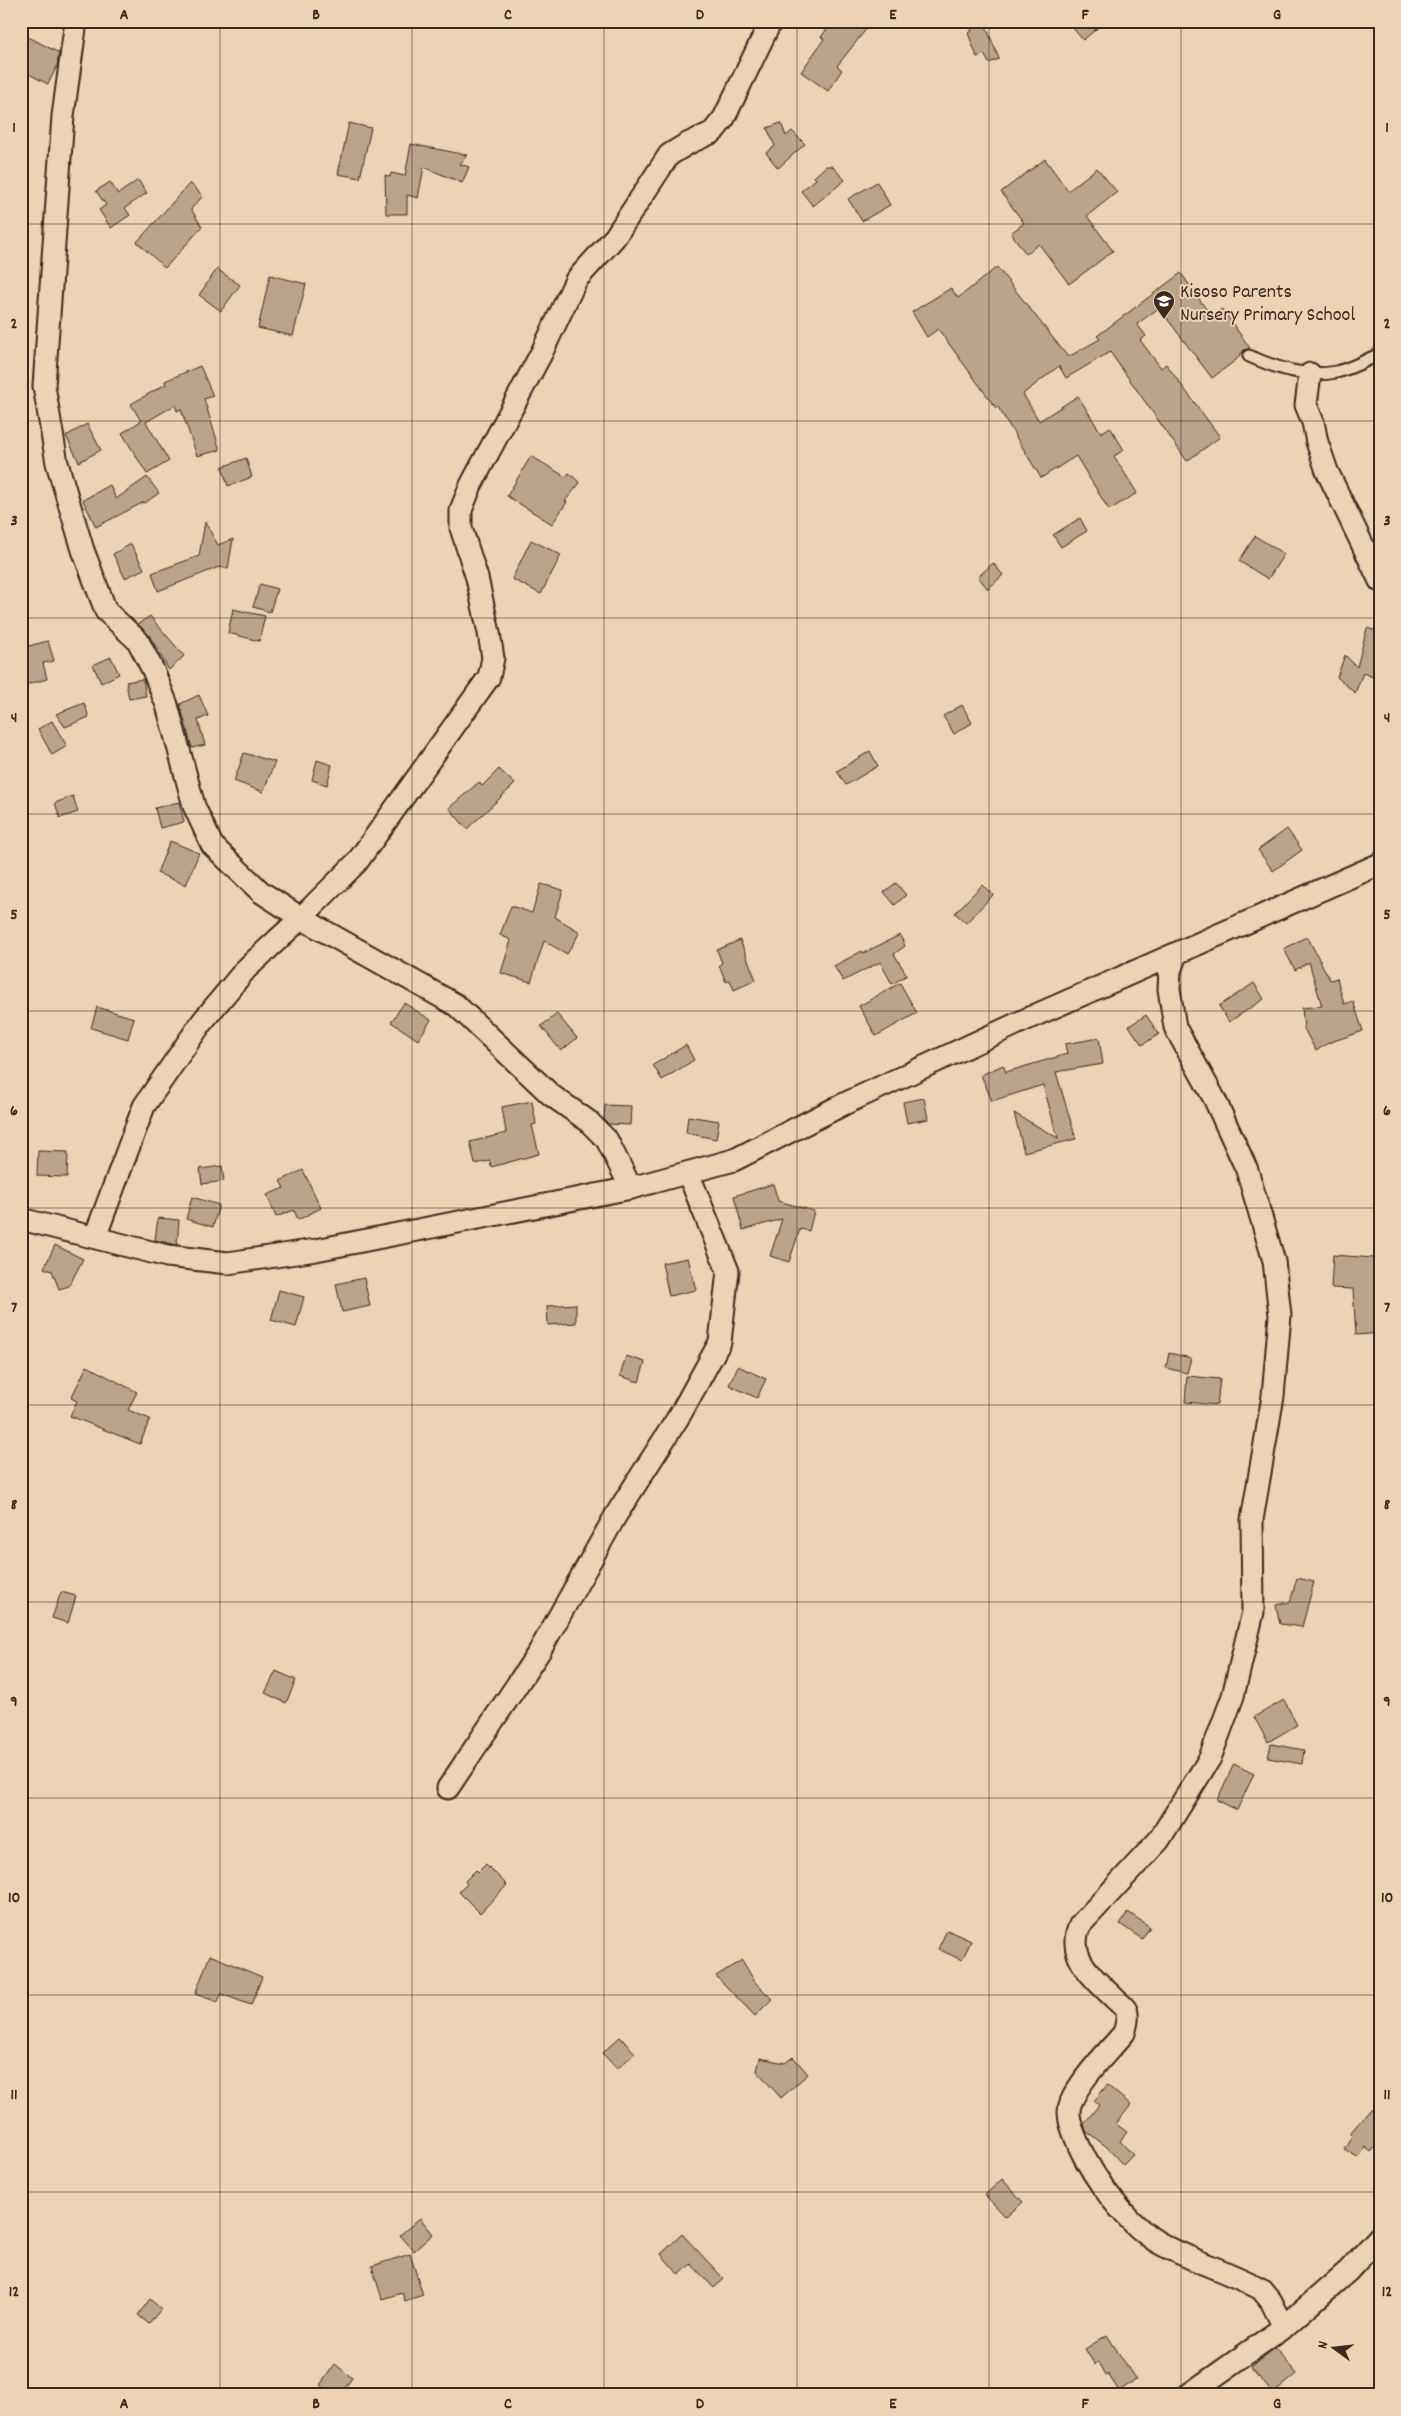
<svg xmlns="http://www.w3.org/2000/svg" width="1401" height="2416" font-family="Dekko,sans-serif">
<style>
.building{fill:#bca38b;stroke:#3b2a1e}
.lines{fill:none;stroke-linecap:round;stroke-linejoin:round}
.lane-casing{stroke:#3b2a1e;stroke-width:15}
.street-casing{stroke:#3b2a1e;stroke-width:25}
.lane{stroke:#eed2b5;stroke-width:11}
.street{stroke:#eed2b5;stroke-width:21}
.grid{fill:none;stroke:#3b2a1e;stroke-width:1;stroke-opacity:0.55}
.labels{text-anchor:middle;stroke-width:4;stroke-linejoin:round;paint-order:stroke}
.poi-label{font-size:20px;fill:#3b2a1e;stroke:#eed2b5;text-anchor:start}
.neatline{fill:none;stroke:#3b2a1e;stroke-width:2}
.grid-label{font-size:16px;text-anchor:middle;font-weight:bold;fill:#3b2a1e}
</style>
<rect width="100%" height="100%" fill="#eed2b5"/>
<filter id="ink" filterUnits="userSpaceOnUse"><feTurbulence type="fractalNoise" baseFrequency=".02" numOctaves="2"/><feDisplacementMap in="SourceGraphic" scale="10" xChannelSelector="R" yChannelSelector="G"/><feConvolveMatrix kernelMatrix="1 2 1 2 8 2 1 2 1" color-interpolation-filters="sRGB"/></filter>
<g filter="url(#ink)">
<g class="building">
<path d="M 833,21 L 858,21 L 867,28 L 837,66 L 842,70 L 828,91 L 801,72 L 824,39 L 821,37 Z"/>
<path d="M 967,21 L 984,21 L 999,59 L 989,63 L 984,54 L 977,57 L 968,33 L 972,31 Z"/>
<path d="M 1067,21 L 1106,21 L 1083,40 Z"/>
<path d="M 21,33 L 59,53 L 57,66 L 48,84 L 21,70 Z"/>
<path d="M 349,123 L 371,128 L 360,178 L 338,174 Z"/>
<path d="M 781,123 L 786,136 L 792,131 L 805,144 L 778,168 L 766,153 L 775,146 L 767,128 Z"/>
<path d="M 411,144 L 467,155 L 460,164 L 469,167 L 462,183 L 424,167 L 418,198 L 407,195 L 407,214 L 386,214 L 385,175 L 390,177 L 391,173 L 405,176 Z"/>
<path d="M 1045,159 L 1068,191 L 1097,168 L 1117,192 L 1087,216 L 1113,251 L 1069,284 L 1039,244 L 1026,254 L 1011,233 L 1024,223 L 1001,192 Z"/>
<path d="M 826,166 L 832,166 L 845,180 L 813,206 L 801,191 L 816,179 L 814,177 Z"/>
<path d="M 138,180 L 147,193 L 125,208 L 130,215 L 111,228 L 99,210 L 106,205 L 96,191 L 110,182 L 118,194 Z"/>
<path d="M 877,182 L 890,205 L 862,221 L 848,199 Z"/>
<path d="M 190,183 L 203,196 L 191,209 L 202,227 L 165,268 L 137,242 Z"/>
<path d="M 997,267 L 1068,357 L 1100,339 L 1097,336 L 1181,273 L 1211,316 L 1222,309 L 1250,348 L 1244,350 L 1236,360 L 1212,378 L 1159,308 L 1137,324 L 1146,336 L 1140,340 L 1161,368 L 1166,364 L 1220,437 L 1187,461 L 1110,352 L 1066,378 L 1059,366 L 1023,394 L 1039,421 L 1078,396 L 1101,433 L 1110,427 L 1124,450 L 1114,456 L 1137,493 L 1109,510 L 1076,456 L 1041,478 L 998,407 L 996,408 L 938,329 L 927,337 L 912,312 L 951,288 L 958,298 Z"/>
<path d="M 217,269 L 240,285 L 221,311 L 199,295 Z"/>
<path d="M 270,275 L 306,284 L 293,336 L 258,328 Z"/>
<path d="M 200,366 L 213,396 L 204,399 L 220,450 L 197,456 L 181,409 L 177,411 L 175,405 L 146,422 L 169,461 L 147,474 L 122,433 L 141,421 L 131,404 L 166,384 L 165,381 Z"/>
<path d="M 87,424 L 101,450 L 79,462 L 66,436 Z"/>
<path d="M 531,456 L 566,477 L 569,473 L 580,483 L 565,501 L 567,502 L 552,524 L 507,496 Z"/>
<path d="M 246,458 L 252,477 L 228,486 L 222,467 Z"/>
<path d="M 147,477 L 159,493 L 145,503 L 144,502 L 96,527 L 83,500 L 110,485 L 116,499 Z"/>
<path d="M 1080,518 L 1087,531 L 1061,547 L 1053,535 Z"/>
<path d="M 205,522 L 218,545 L 233,539 L 228,569 L 219,567 L 158,591 L 152,573 L 199,556 Z"/>
<path d="M 1255,536 L 1284,554 L 1268,579 L 1239,561 Z"/>
<path d="M 531,540 L 561,555 L 541,594 L 512,579 Z"/>
<path d="M 131,544 L 144,569 L 125,578 L 113,554 Z"/>
<path d="M 993,563 L 1003,575 L 988,589 L 978,577 Z"/>
<path d="M 260,584 L 277,589 L 270,612 L 253,607 Z"/>
<path d="M 233,609 L 265,616 L 259,641 L 228,633 Z"/>
<path d="M 150,616 L 184,656 L 169,670 L 149,635 L 138,624 Z"/>
<path d="M 1367,628 L 1380,632 L 1380,680 L 1363,673 L 1355,693 L 1337,677 L 1345,655 L 1357,667 Z"/>
<path d="M 48,641 L 54,661 L 43,663 L 47,679 L 25,685 L 21,670 L 21,648 Z"/>
<path d="M 111,657 L 119,674 L 101,683 L 93,665 Z"/>
<path d="M 143,679 L 146,696 L 129,699 L 126,682 Z"/>
<path d="M 199,695 L 208,716 L 198,720 L 205,745 L 192,748 L 180,704 Z"/>
<path d="M 84,703 L 89,717 L 65,727 L 56,714 Z"/>
<path d="M 962,705 L 972,723 L 954,734 L 943,716 Z"/>
<path d="M 52,721 L 67,746 L 52,755 L 38,729 Z"/>
<path d="M 870,751 L 878,766 L 846,785 L 837,771 Z"/>
<path d="M 244,753 L 275,762 L 263,792 L 234,781 Z"/>
<path d="M 317,760 L 332,765 L 327,785 L 312,780 Z"/>
<path d="M 499,769 L 515,784 L 467,829 L 449,808 L 479,782 L 482,786 Z"/>
<path d="M 73,796 L 78,812 L 60,818 L 55,803 Z"/>
<path d="M 179,802 L 184,822 L 160,828 L 155,808 Z"/>
<path d="M 1287,829 L 1302,850 L 1273,871 L 1258,850 Z"/>
<path d="M 170,841 L 199,853 L 186,885 L 157,873 Z"/>
<path d="M 896,883 L 906,895 L 895,905 L 884,892 Z"/>
<path d="M 541,884 L 563,890 L 555,917 L 580,932 L 567,954 L 544,941 L 531,982 L 501,973 L 511,940 L 500,935 L 511,906 L 532,913 Z"/>
<path d="M 982,885 L 993,895 L 966,923 L 955,913 Z"/>
<path d="M 900,935 L 905,946 L 894,954 L 907,975 L 892,984 L 880,962 L 843,981 L 834,966 L 862,951 L 863,953 Z"/>
<path d="M 1304,938 L 1308,938 L 1330,980 L 1337,978 L 1344,1004 L 1353,1001 L 1363,1031 L 1328,1043 L 1316,1051 L 1304,1029 L 1302,1008 L 1322,1006 L 1309,962 L 1295,970 L 1284,949 Z"/>
<path d="M 740,940 L 756,980 L 734,990 L 730,980 L 726,982 L 719,965 L 722,963 L 717,950 Z"/>
<path d="M 900,983 L 917,1013 L 876,1036 L 859,1006 Z"/>
<path d="M 1254,983 L 1264,999 L 1229,1022 L 1219,1006 Z"/>
<path d="M 404,1003 L 431,1020 L 418,1040 L 391,1022 Z"/>
<path d="M 97,1007 L 134,1018 L 128,1039 L 91,1028 Z"/>
<path d="M 557,1014 L 577,1038 L 561,1051 L 541,1026 Z"/>
<path d="M 1146,1015 L 1159,1034 L 1142,1045 L 1129,1026 Z"/>
<path d="M 1099,1038 L 1103,1064 L 1056,1072 L 1076,1139 L 1024,1152 L 1014,1113 L 1058,1138 L 1043,1085 L 992,1101 L 981,1075 L 1003,1065 L 1006,1072 L 1067,1054 L 1065,1044 Z"/>
<path d="M 686,1045 L 694,1060 L 662,1080 L 653,1065 Z"/>
<path d="M 924,1098 L 928,1119 L 907,1123 L 903,1102 Z"/>
<path d="M 532,1101 L 536,1124 L 532,1125 L 539,1154 L 491,1167 L 490,1161 L 475,1164 L 470,1142 L 506,1133 L 502,1107 Z"/>
<path d="M 605,1105 L 631,1106 L 630,1125 L 608,1124 L 604,1119 Z"/>
<path d="M 688,1116 L 719,1121 L 716,1139 L 686,1133 Z"/>
<path d="M 38,1151 L 68,1152 L 67,1177 L 37,1176 Z"/>
<path d="M 222,1166 L 224,1181 L 202,1184 L 200,1169 Z"/>
<path d="M 303,1170 L 321,1208 L 298,1220 L 294,1210 L 276,1217 L 267,1195 L 284,1188 L 280,1181 Z"/>
<path d="M 773,1184 L 778,1201 L 814,1211 L 809,1231 L 800,1229 L 789,1262 L 770,1256 L 782,1219 L 743,1230 L 734,1196 Z"/>
<path d="M 192,1197 L 219,1205 L 213,1227 L 186,1219 Z"/>
<path d="M 158,1218 L 179,1220 L 177,1245 L 155,1240 Z"/>
<path d="M 55,1245 L 83,1259 L 69,1286 L 59,1289 L 52,1271 L 44,1268 Z"/>
<path d="M 1333,1255 L 1374,1258 L 1375,1270 L 1380,1270 L 1380,1333 L 1356,1335 L 1353,1289 L 1331,1288 Z"/>
<path d="M 688,1258 L 696,1290 L 669,1296 L 662,1263 Z"/>
<path d="M 364,1278 L 370,1306 L 342,1312 L 336,1284 Z"/>
<path d="M 279,1290 L 304,1297 L 296,1327 L 271,1320 Z"/>
<path d="M 576,1304 L 576,1323 L 548,1325 L 547,1306 Z"/>
<path d="M 1169,1353 L 1191,1358 L 1187,1373 L 1166,1368 Z"/>
<path d="M 626,1356 L 645,1362 L 639,1382 L 620,1376 Z"/>
<path d="M 87,1366 L 137,1392 L 128,1410 L 150,1419 L 140,1444 L 70,1416 L 77,1401 L 71,1398 Z"/>
<path d="M 738,1366 L 766,1379 L 757,1398 L 729,1385 Z"/>
<path d="M 1187,1376 L 1220,1379 L 1217,1405 L 1185,1402 Z"/>
<path d="M 1297,1578 L 1314,1582 L 1302,1627 L 1280,1624 L 1276,1605 L 1290,1602 Z"/>
<path d="M 61,1592 L 76,1596 L 68,1623 L 52,1618 Z"/>
<path d="M 276,1671 L 296,1680 L 286,1703 L 265,1693 Z"/>
<path d="M 1284,1700 L 1297,1725 L 1268,1742 L 1254,1717 Z"/>
<path d="M 1271,1744 L 1304,1750 L 1302,1764 L 1268,1758 Z"/>
<path d="M 1234,1764 L 1254,1774 L 1237,1810 L 1217,1800 Z"/>
<path d="M 486,1864 L 507,1885 L 480,1913 L 459,1892 L 467,1884 L 465,1881 L 476,1870 L 478,1872 Z"/>
<path d="M 1128,1912 L 1150,1927 L 1142,1939 L 1120,1924 Z"/>
<path d="M 947,1930 L 971,1941 L 962,1960 L 938,1949 Z"/>
<path d="M 210,1955 L 262,1977 L 251,2005 L 221,1994 L 218,2002 L 195,1994 Z"/>
<path d="M 742,1960 L 755,1982 L 772,1999 L 755,2016 L 716,1976 Z"/>
<path d="M 620,2037 L 635,2053 L 617,2069 L 602,2053 Z"/>
<path d="M 793,2057 L 808,2074 L 781,2098 L 757,2071 L 760,2058 L 785,2063 Z"/>
<path d="M 1107,2085 L 1131,2105 L 1116,2124 L 1127,2132 L 1120,2141 L 1133,2155 L 1123,2165 L 1107,2147 L 1086,2131 L 1084,2124 L 1099,2105 L 1094,2101 Z"/>
<path d="M 1371,2109 L 1380,2117 L 1380,2142 L 1371,2152 L 1365,2147 L 1359,2158 L 1344,2149 L 1352,2135 L 1350,2133 Z"/>
<path d="M 1002,2179 L 1023,2202 L 1006,2217 L 985,2195 Z"/>
<path d="M 420,2218 L 433,2234 L 414,2251 L 400,2235 Z"/>
<path d="M 682,2234 L 724,2279 L 714,2288 L 691,2264 L 679,2275 L 661,2254 Z"/>
<path d="M 410,2254 L 423,2295 L 405,2301 L 402,2293 L 382,2299 L 372,2266 Z"/>
<path d="M 150,2299 L 161,2309 L 149,2324 L 138,2315 Z"/>
<path d="M 1107,2335 L 1136,2380 L 1119,2391 L 1108,2374 L 1106,2375 L 1099,2362 L 1095,2365 L 1085,2349 Z"/>
<path d="M 1275,2348 L 1297,2374 L 1273,2394 L 1251,2367 Z"/>
<path d="M 335,2364 L 352,2378 L 340,2395 L 333,2395 L 320,2385 Z"/>
</g>
<g class="lines">
<g class="lane-casing">
<path id="lane" d="M 1249,356 C 1276,368 1306,378 1336,372 C 1351,369 1366,360 1380,354"/>
</g>
<g class="street-casing">
<g id="street">
<path d="M 76,21 L 63,116 L 44,386 L 57,463 L 83,550 L 106,611 L 138,641 L 153,670 L 167,705 L 194,806 L 212,845 L 261,892 L 301,918 L 357,862 L 489,677 L 493,658 L 489,633 L 477,578 L 461,528 L 461,510 L 471,485 L 542,352 L 576,280 L 615,237 L 669,155 L 687,144 L 713,132 L 724,118 L 771,21"/>
<path d="M 1310,374 L 1306,405 L 1313,422 L 1317,442 L 1327,471 L 1380,581"/>
<path d="M 1176,954 L 1170,971 L 1169,989 L 1175,1027 L 1214,1098 L 1247,1170 L 1274,1261 L 1280,1315 L 1273,1396 L 1252,1520 L 1253,1612 L 1233,1696 L 1210,1758 L 1159,1840 L 1080,1925 C 1065,1957 1095,1979 1115,1999 C 1118,2002 1124,2006 1126,2010 C 1129,2017 1126,2026 1124,2033 C 1106,2054 1082,2077 1071,2102 C 1065,2116 1074,2133 1079,2146 C 1094,2179 1128,2226 1161,2244 C 1193,2261 1229,2272 1261,2289 L 1271,2301 L 1284,2327"/>
<path d="M 21,1219 L 167,1256 L 228,1263 L 316,1250 L 631,1188 L 734,1160 L 844,1104 L 1029,1018 L 1380,864"/>
<path d="M 95,1237 L 144,1106 L 202,1022 L 246,969 L 301,918 L 456,1005 L 551,1095 L 588,1121 L 607,1140 L 631,1188"/>
<path d="M 448,1788 L 539,1652 L 616,1515 L 681,1413 L 720,1342 L 728,1271 L 688,1173"/>
<path d="M 1188,2395 L 1284,2327 L 1348,2271 L 1380,2236"/>
</g>
</g>
<use href="#lane" class="lane"/>
<use href="#street" class="street"/>
</g>
</g>
<path class="grid" d="M 220,21 L 220,2395M 412,21 L 412,2395M 604,21 L 604,2395M 797,21 L 797,2395M 989,21 L 989,2395M 1181,21 L 1181,2395M 21,224 L 1380,224M 21,421 L 1380,421M 21,618 L 1380,618M 21,814 L 1380,814M 21,1011 L 1380,1011M 21,1208 L 1380,1208M 21,1405 L 1380,1405M 21,1602 L 1380,1602M 21,1798 L 1380,1798M 21,1995 L 1380,1995M 21,2192 L 1380,2192"/>
<defs>
<g id="school-pin" transform="scale(1.125)"><path d="M0 17L-7.5 6A9.5 9.5 0 1 1 7.5 6Z" fill="#3b2a1e" stroke="#eed2b5"/><path d="M0-5L7-2L0 1L-7-2ZM-4 1L0 2.5L4 1V4Q0 6-4 4Z" fill="#fff"/></g>
</defs>
<g fill-rule="evenodd">
<use href="#school-pin" x="1164" y="301"/>
</g>
<g class="labels">
<g class="poi-label">
<text x="1180" y="297">Kisoso Parents<tspan x="1180" dy="23">Nursery Primary School</tspan></text>
</g>
</g>
<rect width="1401" height="2416" fill="none" stroke="#eed2b5" stroke-width="55"/>
<g transform="translate(1334 2348) rotate(285)" stroke="#eed2b5" stroke-width="4" paint-order="stroke">
<path d="M0-4L9 19L0 12L-9 19Z" fill="#3b2a1e"/>
<text y="-8" font-size="14" font-weight="bold" text-anchor="middle" fill="#3b2a1e">N</text>
</g>
<rect x="28" y="28" width="1346" height="2360" class="neatline"/>
<g class="grid-label">
<text x="124" y="19">A</text>
<text x="316" y="19">B</text>
<text x="508" y="19">C</text>
<text x="700" y="19">D</text>
<text x="893" y="19">E</text>
<text x="1085" y="19">F</text>
<text x="1277" y="19">G</text>
<text x="14" y="132">1</text>
<text x="1387" y="132">1</text>
<text x="14" y="328">2</text>
<text x="1387" y="328">2</text>
<text x="14" y="525">3</text>
<text x="1387" y="525">3</text>
<text x="14" y="722">4</text>
<text x="1387" y="722">4</text>
<text x="14" y="919">5</text>
<text x="1387" y="919">5</text>
<text x="14" y="1115">6</text>
<text x="1387" y="1115">6</text>
<text x="14" y="1312">7</text>
<text x="1387" y="1312">7</text>
<text x="14" y="1509">8</text>
<text x="1387" y="1509">8</text>
<text x="14" y="1706">9</text>
<text x="1387" y="1706">9</text>
<text x="14" y="1902">10</text>
<text x="1387" y="1902">10</text>
<text x="14" y="2099">11</text>
<text x="1387" y="2099">11</text>
<text x="14" y="2296">12</text>
<text x="1387" y="2296">12</text>
<text x="124" y="2408">A</text>
<text x="316" y="2408">B</text>
<text x="508" y="2408">C</text>
<text x="700" y="2408">D</text>
<text x="893" y="2408">E</text>
<text x="1085" y="2408">F</text>
<text x="1277" y="2408">G</text>
</g>
</svg>
